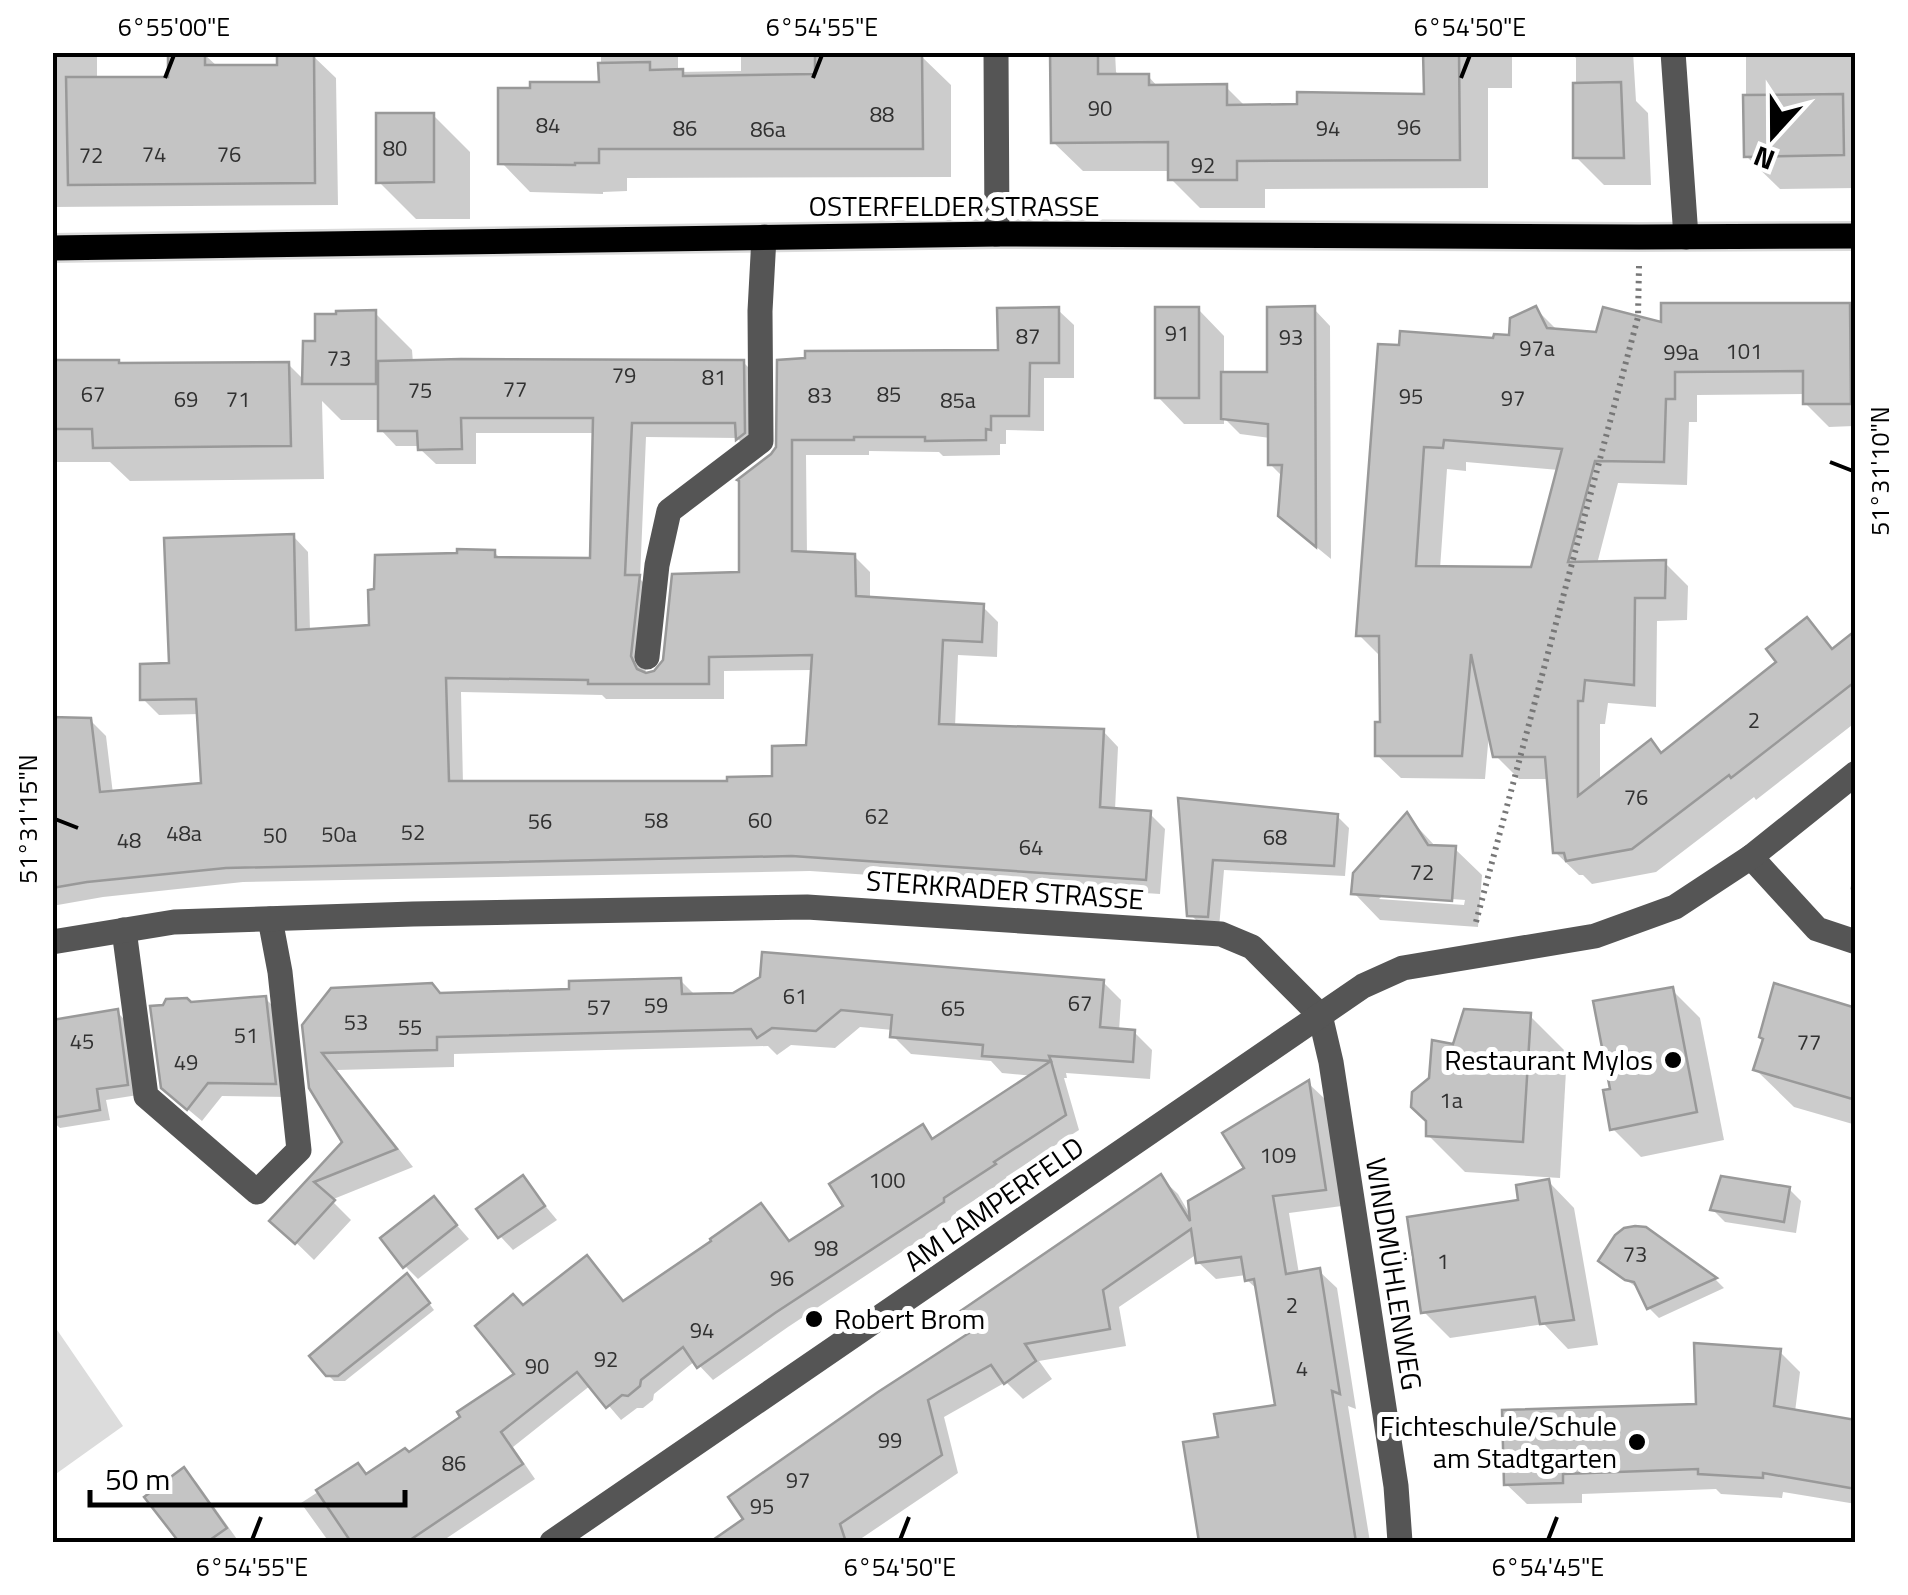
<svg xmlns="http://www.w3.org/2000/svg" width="1908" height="1595" font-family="'Titillium Web',sans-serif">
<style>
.green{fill:#dcdcdc}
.shadow{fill:#0003;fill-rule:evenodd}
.building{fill:#c4c4c4;stroke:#999;stroke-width:2.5;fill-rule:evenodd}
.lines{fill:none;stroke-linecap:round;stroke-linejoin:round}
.major-casing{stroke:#dbdbdb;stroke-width:30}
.path{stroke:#777;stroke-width:6;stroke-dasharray:2.5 5;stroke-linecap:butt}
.minor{stroke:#555;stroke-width:25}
.major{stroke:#000;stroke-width:25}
.ticks{fill:none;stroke:#000;stroke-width:4}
.poi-dot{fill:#000;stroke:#fff;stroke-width:4}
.labels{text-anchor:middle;stroke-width:10;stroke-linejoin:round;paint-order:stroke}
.number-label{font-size:22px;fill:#313131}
.street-label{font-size:28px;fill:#000;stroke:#fff}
.poi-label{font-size:28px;fill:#000;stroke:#fff;text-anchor:end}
.neatline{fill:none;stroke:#000;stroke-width:4}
.ticks-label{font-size:25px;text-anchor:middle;fill:#000}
</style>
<rect width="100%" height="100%" fill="#fff"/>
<path class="green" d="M 53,1324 L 123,1426 L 53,1476 L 52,1476 Z"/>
<g class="shadow">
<path d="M 52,52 L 97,52 L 97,80 L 171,80 L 204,54 L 218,67 L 279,67 L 312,55 L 336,78 L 338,205 L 52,207 Z"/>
<path d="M 601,52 L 678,52 L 678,72 L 741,71 L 741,52 L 852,52 L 857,58 L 921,56 L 951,85 L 951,177 L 627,178 L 627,191 L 603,192 L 603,194 L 530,192 L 501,162 L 601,84 Z"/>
<path d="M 1053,52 L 1115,52 L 1116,72 L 1120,77 L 1148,76 L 1159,88 L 1226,87 L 1247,108 L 1427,97 L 1426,52 L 1512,52 L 1512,88 L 1488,88 L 1488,188 L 1265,189 L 1265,208 L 1200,208 L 1171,179 L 1171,171 L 1083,171 L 1053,142 Z"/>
<path d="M 1570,52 L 1633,52 L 1636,101 L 1648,113 L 1651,185 L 1604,185 L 1576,157 L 1576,58 Z"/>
<path d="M 1746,52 L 1856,52 L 1856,188 L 1780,189 L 1746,156 Z"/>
<path d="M 433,115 L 470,152 L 470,219 L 416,219 L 379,182 Z"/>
<path d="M 1849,305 L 1856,311 L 1856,460 L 1854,426 L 1829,427 L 1805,403 L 1805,394 L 1697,395 L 1697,422 L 1689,422 L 1687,485 L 1618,483 L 1597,564 L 1665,563 L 1688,586 L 1687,620 L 1657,621 L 1656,707 L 1608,703 L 1605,724 L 1600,724 L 1600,781 L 1663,755 L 1779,663 L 1806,621 L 1834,650 L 1856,633 L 1856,722 L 1756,800 L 1754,797 L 1656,872 L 1592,884 L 1583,875 L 1579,875 L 1555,852 L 1549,779 L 1519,779 L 1495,755 L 1489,733 L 1485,779 L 1401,778 L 1377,755 L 1383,725 L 1382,658 L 1359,635 L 1381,346 L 1495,341 L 1512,337 L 1536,309 L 1559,332 L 1598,334 ZM 1466,462 L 1559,470 L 1533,569 L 1440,569 L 1447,469 L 1466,471 Z"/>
<path d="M 1198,309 L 1224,336 L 1224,374 L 1269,375 L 1314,309 L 1330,326 L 1331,559 L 1298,532 L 1284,478 L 1270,464 L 1270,438 L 1240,434 L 1224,418 L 1224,424 L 1184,424 L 1158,397 Z"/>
<path d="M 1058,310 L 1074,325 L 1074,378 L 1044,378 L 1044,431 L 1006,430 L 1006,444 L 1000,444 L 1000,455 L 943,456 L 939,452 L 869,451 L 869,455 L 806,455 L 807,554 L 854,556 L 870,572 L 870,600 L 983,607 L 998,622 L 997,657 L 958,655 L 955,727 L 1103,731 L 1118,747 L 1115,810 L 1149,813 L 1165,829 L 1160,894 L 810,871 L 243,882 L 103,897 L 52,906 L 52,720 L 90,720 L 106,736 L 113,794 L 203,785 L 200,714 L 159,715 L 143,699 L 293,536 L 308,552 L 310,631 L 372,627 L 494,552 L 502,560 L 593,561 L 596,433 L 476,433 L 476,464 L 436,464 L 420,449 L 420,446 L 396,446 L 381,430 L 381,420 L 341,420 L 322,401 L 324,479 L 130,481 L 110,462 L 52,462 L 52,359 L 68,359 L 71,362 L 121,365 L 288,364 L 304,380 L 318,343 L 375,313 L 412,350 L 413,363 L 743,362 L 759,378 L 753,454 L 737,438 L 646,437 L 640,579 L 654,593 L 645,676 L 656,674 L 741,574 L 778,448 L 779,362 L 1000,352 ZM 813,670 L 808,748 L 775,778 L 730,783 L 463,784 L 461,692 L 602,695 L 606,699 L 724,699 L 724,671 Z"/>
<path d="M 1181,801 L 1337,816 L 1349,828 L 1345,876 L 1224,870 L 1219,928 L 1202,926 L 1190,914 Z"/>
<path d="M 1407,816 L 1437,848 L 1455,849 L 1482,875 L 1478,927 L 1380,920 L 1354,893 ZM 1384,894 L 1465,900 L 1464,905 L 1379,899 Z"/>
<path d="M 1856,870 L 1856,894 L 1850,889 Z"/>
<path d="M 680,980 L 696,996 L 1103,982 L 1121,1000 L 1119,1031 L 1134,1032 L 1152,1050 L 1150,1079 L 1066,1073 L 1067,1078 L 1064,1078 L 1079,1130 L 1006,1177 L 1007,1179 L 956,1212 L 956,1216 L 788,1327 L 713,1380 L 695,1361 L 654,1394 L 653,1400 L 643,1408 L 637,1408 L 621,1420 L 591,1385 L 513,1447 L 535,1479 L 441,1542 L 329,1542 L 301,1503 L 358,1466 L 368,1476 L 409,1455 L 518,1375 L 523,1308 L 600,1272 L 625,1303 L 761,1206 L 791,1243 L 846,1207 L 922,1128 L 935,1140 L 1034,1076 L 1002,1073 L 991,1061 L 911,1054 L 893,1036 L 893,1030 L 860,1027 L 835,1048 L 791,1045 L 777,1055 L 768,1046 L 454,1054 L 454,1067 L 337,1070 L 413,1167 L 331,1200 L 351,1220 L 314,1260 L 273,1220 L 345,1142 L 305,1025 L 441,995 L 572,991 Z"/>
<path d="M 1672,990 L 1700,1018 L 1724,1140 L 1641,1157 L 1613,1129 L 1613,1092 Z"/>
<path d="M 265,998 L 279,1012 L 288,1097 L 222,1096 L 202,1121 L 178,1101 L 190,1005 Z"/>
<path d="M 1856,1011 L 1856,1125 L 1794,1107 L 1756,1070 Z"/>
<path d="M 117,1012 L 128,1023 L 138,1095 L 106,1100 L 110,1120 L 60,1128 L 52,1121 L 52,1023 Z"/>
<path d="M 1530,1016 L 1567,1053 L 1560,1178 L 1465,1172 L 1428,1135 L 1459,1048 Z"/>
<path d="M 1309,1084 L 1326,1100 L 1342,1206 L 1289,1213 L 1299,1274 L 1319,1271 L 1337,1288 L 1356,1409 L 1348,1406 L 1370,1542 L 1202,1542 L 1186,1444 L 1221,1439 L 1278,1407 L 1259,1291 L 1247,1280 L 1246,1275 L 1216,1279 L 1198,1262 L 1197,1254 L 1119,1307 L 1126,1346 L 1039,1361 L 1052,1379 L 1023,1399 L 1006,1382 L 944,1417 L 958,1473 L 856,1542 L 714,1542 L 746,1520 L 1160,1177 L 1178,1194 L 1192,1218 L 1247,1169 Z"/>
<path d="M 522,1178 L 557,1220 L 513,1250 L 500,1236 Z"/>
<path d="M 1548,1181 L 1574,1208 L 1598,1345 L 1568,1349 L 1544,1324 L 1450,1338 L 1424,1312 L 1521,1202 Z"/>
<path d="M 1789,1189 L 1801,1201 L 1796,1233 L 1725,1222 L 1713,1210 Z"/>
<path d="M 434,1199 L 469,1239 L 418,1279 L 405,1266 Z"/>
<path d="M 1645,1230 L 1715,1279 L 1724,1288 L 1659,1318 L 1649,1308 L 1641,1290 L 1611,1270 L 1601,1261 Z"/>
<path d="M 413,1282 L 434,1310 L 345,1381 L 334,1381 L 327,1374 Z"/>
<path d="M 1780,1352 L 1800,1372 L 1795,1412 L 1856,1422 L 1856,1504 L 1783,1492 L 1782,1498 L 1721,1494 L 1716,1489 L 1582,1494 L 1582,1503 L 1527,1504 L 1506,1484 L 1698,1407 Z"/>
<path d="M 184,1470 L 197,1483 L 239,1542 L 182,1542 L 148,1498 Z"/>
</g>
<g class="building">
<path d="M 168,52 L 205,52 L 205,65 L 277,65 L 277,52 L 314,52 L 315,183 L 68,185 L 66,77 L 168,77 Z"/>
<path d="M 1050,52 L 1098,52 L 1098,74 L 1149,74 L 1149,85 L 1227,84 L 1227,105 L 1297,104 L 1297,92 L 1424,94 L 1423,52 L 1459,52 L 1460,160 L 1237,161 L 1237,180 L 1168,180 L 1168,142 L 1051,143 Z"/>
<path d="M 922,53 L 923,149 L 599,149 L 599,163 L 575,163 L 575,165 L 498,164 L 498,88 L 530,88 L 530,82 L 599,82 L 598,63 L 650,62 L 650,70 L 683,69 L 683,76 L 815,74 L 815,56 Z"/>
<path d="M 1621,82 L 1624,158 L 1573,158 L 1573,83 Z"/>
<path d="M 1843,94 L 1844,155 L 1744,157 L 1743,95 Z"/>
<path d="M 376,113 L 434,113 L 434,182 L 376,183 Z"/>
<path d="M 1661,303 L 1850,303 L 1851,404 L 1803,404 L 1803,371 L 1675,372 L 1675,399 L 1666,399 L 1664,462 L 1595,461 L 1568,562 L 1666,560 L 1665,598 L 1635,598 L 1634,685 L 1585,680 L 1583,701 L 1578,701 L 1578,796 L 1651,739 L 1661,753 L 1776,662 L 1766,649 L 1807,617 L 1832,649 L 1856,630 L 1856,681 L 1731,778 L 1729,775 L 1632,849 L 1566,861 L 1564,853 L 1553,853 L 1545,757 L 1493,757 L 1471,654 L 1462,756 L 1375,756 L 1375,722 L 1380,722 L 1379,636 L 1356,636 L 1378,344 L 1399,345 L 1400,331 L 1493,338 L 1494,334 L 1509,335 L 1510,318 L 1536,306 L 1547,328 L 1596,332 L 1603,307 L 1661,322 ZM 1444,440 L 1562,449 L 1531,567 L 1416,566 L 1424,447 L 1443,448 Z"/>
<path d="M 1315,306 L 1316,547 L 1278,516 L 1282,465 L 1268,465 L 1268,424 L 1221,419 L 1221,372 L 1267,372 L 1267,307 Z"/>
<path d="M 1059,307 L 1059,363 L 1030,363 L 1029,416 L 991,416 L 991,430 L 986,429 L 986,440 L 925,441 L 925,437 L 854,437 L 854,440 L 792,440 L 792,551 L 855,554 L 856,596 L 984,604 L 982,642 L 943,640 L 939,724 L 1104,729 L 1100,807 L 1151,811 L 1146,880 L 792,856 L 226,868 L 87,882 L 52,888 L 52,717 L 91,718 L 100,792 L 201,783 L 196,699 L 140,700 L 140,664 L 169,663 L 164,538 L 294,534 L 296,630 L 369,625 L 368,590 L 374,589 L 375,555 L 457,553 L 457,549 L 495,550 L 495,557 L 590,558 L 593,418 L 461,418 L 462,449 L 418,450 L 417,431 L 378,431 L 378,361 L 461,359 L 744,360 L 745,433 L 736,440 L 735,423 L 632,423 L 625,575 L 640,575 L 631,656 L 637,669 L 646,673 L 654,671 L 663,660 L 672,574 L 739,572 L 739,481 L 737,480 L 771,454 L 776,447 L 777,360 L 805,358 L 805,351 L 998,350 L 997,308 ZM 812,655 L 806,745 L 772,746 L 772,776 L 727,777 L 727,781 L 449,781 L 446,678 L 588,680 L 588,684 L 709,684 L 709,657 Z"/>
<rect x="1155" y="307" width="44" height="91"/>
<path d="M 376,310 L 376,384 L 302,384 L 303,341 L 315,341 L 315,314 L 336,314 L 336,311 Z"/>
<path d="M 52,360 L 119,360 L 119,363 L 289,362 L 291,446 L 93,448 L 92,429 L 52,429 Z"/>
<path d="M 1178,798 L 1338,814 L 1334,866 L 1213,860 L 1208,917 L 1187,916 Z"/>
<path d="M 1407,812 L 1428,845 L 1456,846 L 1452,901 L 1351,894 L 1353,873 Z"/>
<path d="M 762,952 L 1104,980 L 1100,1027 L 1135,1030 L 1133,1062 L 1049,1056 L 1051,1061 L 982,1056 L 983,1045 L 890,1037 L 892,1015 L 841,1010 L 816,1031 L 772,1028 L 757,1038 L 751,1029 L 437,1037 L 437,1050 L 322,1053 L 397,1149 L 314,1182 L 335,1200 L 295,1244 L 269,1221 L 342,1142 L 309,1088 L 302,1025 L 331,988 L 432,983 L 440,993 L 569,989 L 569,981 L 681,978 L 682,994 L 733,993 L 760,977 Z"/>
<path d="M 1774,983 L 1856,1008 L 1856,1100 L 1753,1070 L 1763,1039 L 1759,1037 Z"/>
<path d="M 1673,987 L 1697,1112 L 1610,1130 L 1603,1090 L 1610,1089 L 1593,1001 Z"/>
<path d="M 266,996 L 276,1084 L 208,1083 L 187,1110 L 161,1088 L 150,1006 L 163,1005 L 166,999 L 187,998 L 191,1002 Z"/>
<path d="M 118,1009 L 128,1085 L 97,1089 L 100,1110 L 52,1118 L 52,1020 Z"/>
<path d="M 1464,1009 L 1531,1013 L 1523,1142 L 1426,1136 L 1426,1121 L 1411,1107 L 1412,1092 L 1429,1078 L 1432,1040 L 1453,1044 Z"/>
<path d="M 1051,1061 L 1066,1115 L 994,1162 L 996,1164 L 944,1198 L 944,1202 L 775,1313 L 697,1368 L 683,1347 L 641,1380 L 640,1386 L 628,1396 L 622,1395 L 606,1408 L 577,1372 L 501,1432 L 523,1464 L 407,1542 L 351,1542 L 316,1490 L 358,1463 L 366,1474 L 405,1448 L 409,1452 L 460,1417 L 457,1412 L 514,1374 L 475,1326 L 513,1294 L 523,1305 L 587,1255 L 623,1301 L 711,1241 L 710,1239 L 761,1203 L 789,1241 L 843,1206 L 829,1184 L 923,1124 L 932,1139 Z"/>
<path d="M 1309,1080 L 1326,1190 L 1273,1196 L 1286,1274 L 1320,1268 L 1340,1394 L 1332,1391 L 1356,1542 L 1199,1542 L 1183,1442 L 1218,1437 L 1214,1414 L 1275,1405 L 1254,1279 L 1245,1281 L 1241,1257 L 1196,1263 L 1191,1229 L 1103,1290 L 1110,1329 L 1025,1344 L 1036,1361 L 1004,1384 L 991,1365 L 928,1400 L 942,1455 L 840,1524 L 846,1542 L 710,1542 L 743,1519 L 728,1497 L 878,1392 L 969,1333 L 956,1314 L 1161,1174 L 1190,1221 L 1188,1201 L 1244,1168 L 1222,1133 Z"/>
<path d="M 523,1175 L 545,1206 L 498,1238 L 476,1209 Z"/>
<path d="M 1721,1176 L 1790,1187 L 1784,1222 L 1710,1210 Z"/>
<path d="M 1549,1179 L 1574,1320 L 1540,1324 L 1535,1297 L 1421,1313 L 1407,1217 L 1518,1200 L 1516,1185 Z"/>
<path d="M 434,1196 L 457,1225 L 403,1268 L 380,1238 Z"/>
<path d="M 1635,1226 L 1646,1227 L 1717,1278 L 1647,1309 L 1634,1282 L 1625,1280 L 1598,1261 L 1615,1235 L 1624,1228 Z"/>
<path d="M 407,1273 L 430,1303 L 338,1376 L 326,1376 L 309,1356 Z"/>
<path d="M 1694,1343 L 1781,1349 L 1774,1406 L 1856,1420 L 1856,1489 L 1763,1473 L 1763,1478 L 1698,1474 L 1698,1469 L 1563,1474 L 1563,1483 L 1504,1485 L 1502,1410 L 1696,1404 Z"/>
<path d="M 184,1467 L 227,1528 L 207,1542 L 179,1542 L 144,1497 Z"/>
</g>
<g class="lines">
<g class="major-casing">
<path id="major" d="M 52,248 L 997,234 L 1639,237 L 1856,236"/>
</g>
<path class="path" d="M 1476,922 L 1638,317 L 1639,266"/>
<g class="minor">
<path d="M 996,52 L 997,234"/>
<path d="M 1673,52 L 1686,237"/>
<path d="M 647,657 L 657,565 L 669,511 L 761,441 L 760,311 L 764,237"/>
<path d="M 1751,857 L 1817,929 L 1856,942"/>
<path d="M 124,930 L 146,1096 L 257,1192 L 299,1150 L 280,972 L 270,919"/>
<path d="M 52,942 L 174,922 L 413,914 L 807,907 L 1221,934 L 1252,947 L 1320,1015"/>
<path d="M 1320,1015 L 1331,1062 L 1396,1486 L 1400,1542"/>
<path d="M 552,1542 L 1363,986 L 1403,968 L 1595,936 L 1675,907 L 1751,857 L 1856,773"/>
</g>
<use href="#major" class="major"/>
</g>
<path class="ticks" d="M 165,78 L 174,55M 813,78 L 822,55M 1461,78 L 1470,55M 1830,462 L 1853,471M 55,819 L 78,828M 252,1540 L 261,1517M 900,1540 L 909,1517M 1548,1540 L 1557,1517"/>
<g class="poi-dot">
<circle cx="1673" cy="1060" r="10"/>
<circle cx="814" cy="1319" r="10"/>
<circle cx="1637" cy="1442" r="10"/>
</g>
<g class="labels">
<g class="number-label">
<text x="1100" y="116">90</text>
<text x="882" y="122">88</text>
<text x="548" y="133">84</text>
<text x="1409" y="135">96</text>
<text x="685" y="136">86</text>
<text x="1328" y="136">94</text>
<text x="768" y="137">86a</text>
<text x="395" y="156">80</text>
<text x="154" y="162">74</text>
<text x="229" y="162">76</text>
<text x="91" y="163">72</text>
<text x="1203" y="173">92</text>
<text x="1177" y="341">91</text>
<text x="1028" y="344">87</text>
<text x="1291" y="345">93</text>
<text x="1537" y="356">97a</text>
<text x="1744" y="359">101</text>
<text x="1681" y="360">99a</text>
<text x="339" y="366">73</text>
<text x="624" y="383">79</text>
<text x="714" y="385">81</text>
<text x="515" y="397">77</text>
<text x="420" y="398">75</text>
<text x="93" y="402">67</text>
<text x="889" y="402">85</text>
<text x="820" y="403">83</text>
<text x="1411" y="404">95</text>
<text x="1513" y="406">97</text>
<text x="186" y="407">69</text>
<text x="238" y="407">71</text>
<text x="958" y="408">85a</text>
<text x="1754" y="728">2</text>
<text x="1636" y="805">76</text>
<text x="877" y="824">62</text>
<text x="656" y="828">58</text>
<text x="760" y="828">60</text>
<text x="540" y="829">56</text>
<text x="413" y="840">52</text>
<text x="184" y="841">48a</text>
<text x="339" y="842">50a</text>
<text x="275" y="843">50</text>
<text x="1275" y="845">68</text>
<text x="129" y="848">48</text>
<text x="1031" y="855">64</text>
<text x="1422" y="880">72</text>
<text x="795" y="1004">61</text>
<text x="1080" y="1011">67</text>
<text x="656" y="1013">59</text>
<text x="599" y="1015">57</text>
<text x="953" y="1016">65</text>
<text x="356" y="1030">53</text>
<text x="410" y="1035">55</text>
<text x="246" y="1043">51</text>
<text x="82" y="1049">45</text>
<text x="1809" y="1050">77</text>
<text x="186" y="1070">49</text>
<text x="1451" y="1108">1a</text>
<text x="1278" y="1163">109</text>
<text x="887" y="1188">100</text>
<text x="826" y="1256">98</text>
<text x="1635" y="1262">73</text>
<text x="1443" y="1269">1</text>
<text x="782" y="1286">96</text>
<text x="1292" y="1313">2</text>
<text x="702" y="1338">94</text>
<text x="606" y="1367">92</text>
<text x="537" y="1374">90</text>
<text x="1302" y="1376">4</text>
<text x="890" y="1448">99</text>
<text x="454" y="1471">86</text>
<text x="798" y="1488">97</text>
<text x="762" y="1514">95</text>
</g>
<g class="street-label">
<text x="954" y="216">OSTERFELDER STRASSE</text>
<text transform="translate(1005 890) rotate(4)" y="10">STERKRADER STRASSE</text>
<text transform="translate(994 1204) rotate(-35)" y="10">AM LAMPERFELD</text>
<text transform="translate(1394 1274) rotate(81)" y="10">WINDMÜHLENWEG</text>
</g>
<g class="poi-label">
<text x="1653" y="1070">Restaurant Mylos</text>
<text x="834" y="1329" text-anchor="start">Robert Brom</text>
<text x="1617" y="1436">Fichteschule/Schule<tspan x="1617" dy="32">am Stadtgarten</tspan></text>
</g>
</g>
<rect width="1908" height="1595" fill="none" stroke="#ffffff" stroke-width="110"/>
<g transform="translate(1773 135) rotate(201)" stroke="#ffffff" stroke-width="8" paint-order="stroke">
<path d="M0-8L18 38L0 25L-18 38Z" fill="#000000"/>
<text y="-15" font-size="28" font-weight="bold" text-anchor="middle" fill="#000000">N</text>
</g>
<path d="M90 1490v15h315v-15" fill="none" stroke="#000000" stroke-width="5"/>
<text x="105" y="1490" font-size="30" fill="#000000" stroke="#ffffff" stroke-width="8" paint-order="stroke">50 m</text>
<rect x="55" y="55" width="1798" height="1485" class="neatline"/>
<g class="ticks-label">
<text x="174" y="36">6°55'00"E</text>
<text x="822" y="36">6°54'55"E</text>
<text x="1470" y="36">6°54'50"E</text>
<text transform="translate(1880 471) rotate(-90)" y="9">51°31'10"N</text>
<text transform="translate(28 819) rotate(-90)" y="9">51°31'15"N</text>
<text x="252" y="1576">6°54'55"E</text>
<text x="900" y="1576">6°54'50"E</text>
<text x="1548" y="1576">6°54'45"E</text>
</g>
</svg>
